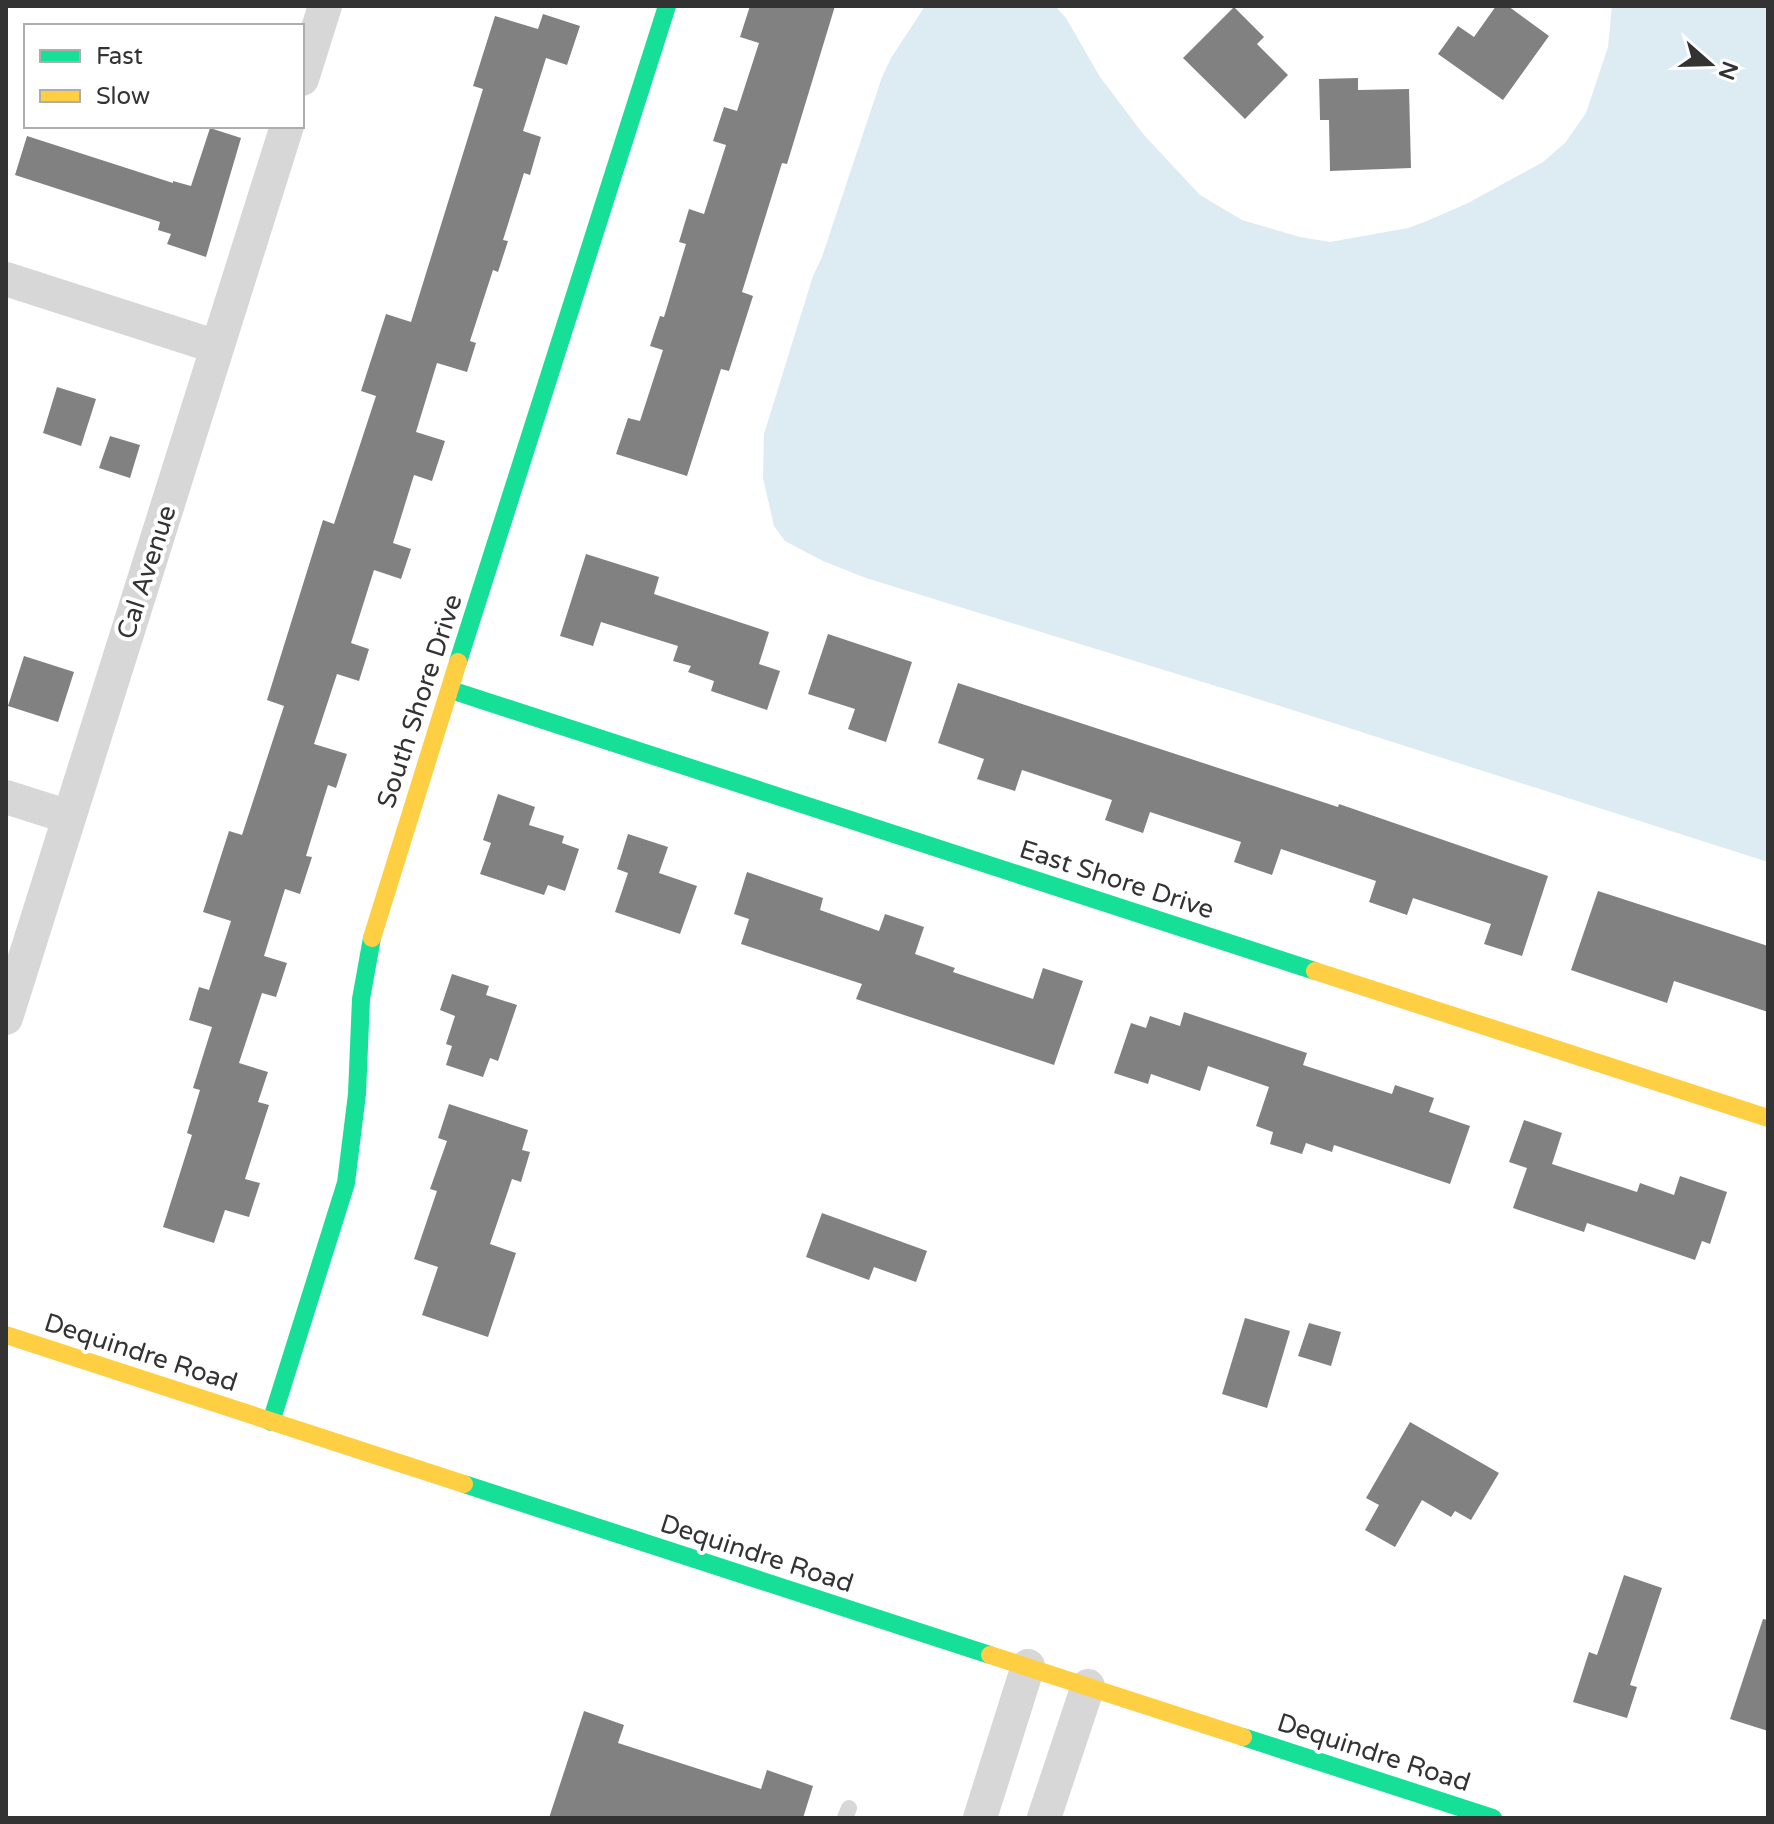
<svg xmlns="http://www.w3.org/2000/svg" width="1774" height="1824" font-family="'Varela Round',sans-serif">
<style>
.water{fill:#ddebf3}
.building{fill:#818181}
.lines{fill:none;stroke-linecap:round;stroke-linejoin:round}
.lane{stroke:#d7d7d7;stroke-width:16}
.street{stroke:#d7d7d7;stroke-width:34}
.fast{stroke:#16e098;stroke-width:18}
.slow{stroke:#ffcf43;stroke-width:18}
.labels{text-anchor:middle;stroke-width:8;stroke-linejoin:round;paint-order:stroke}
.street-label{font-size:26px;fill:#333;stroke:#fff}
</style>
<rect width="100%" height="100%" fill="#fff"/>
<path class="water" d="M 925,6 L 1055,6 L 1066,18 L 1100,77 L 1144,135 L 1200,195 L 1242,220 L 1300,237 L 1330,242 L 1408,228 L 1427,221 L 1468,203 L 1543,162 L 1565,143 L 1586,113 L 1608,47 L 1612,6 L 1768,6 L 1768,862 L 1258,699 L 866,578 L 823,561 L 785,541 L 774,526 L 763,478 L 764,434 L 813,276 L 822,257 L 882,77 L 891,58 Z"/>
<g class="building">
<path d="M 750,6 L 835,6 L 787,164 L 782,163 L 742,292 L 753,296 L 729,371 L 721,369 L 687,476 L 616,454 L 628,418 L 640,421 L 663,350 L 650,346 L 660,316 L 664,317 L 686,244 L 679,242 L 689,209 L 704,214 L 726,145 L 713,141 L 724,107 L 737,111 L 759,43 L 740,37 Z"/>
<path d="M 1496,6 L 1508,6 L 1549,36 L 1503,100 L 1438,54 L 1458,26 L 1474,37 Z"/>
<path d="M 1234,7 L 1264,37 L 1257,44 L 1288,75 L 1245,119 L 1183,58 Z"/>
<path d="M 543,14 L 580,26 L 567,65 L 546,58 L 523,131 L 541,137 L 530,175 L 524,173 L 503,240 L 508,241 L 498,272 L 493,270 L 470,341 L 476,343 L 467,372 L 437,363 L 416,432 L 445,441 L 432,481 L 414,475 L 393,543 L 411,549 L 401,579 L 374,570 L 351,643 L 369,649 L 359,681 L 337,674 L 314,744 L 347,754 L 336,788 L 328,785 L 306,856 L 312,857 L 300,894 L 285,889 L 264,956 L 287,963 L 276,997 L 262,993 L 239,1063 L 268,1072 L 258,1102 L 269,1105 L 245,1179 L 260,1183 L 249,1217 L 225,1210 L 214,1243 L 163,1227 L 192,1135 L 187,1133 L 200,1090 L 193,1088 L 212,1027 L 189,1020 L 199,987 L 209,990 L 231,921 L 203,912 L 229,831 L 242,835 L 284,706 L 267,700 L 323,520 L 334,524 L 376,396 L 361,391 L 386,314 L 411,322 L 483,89 L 473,86 L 495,16 L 538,29 Z"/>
<path d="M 1358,78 L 1358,90 L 1409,89 L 1411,168 L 1330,171 L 1329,120 L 1320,120 L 1319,79 Z"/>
<path d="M 210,128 L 241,138 L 206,257 L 167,244 L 171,234 L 158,230 L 160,222 L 15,175 L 27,136 L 173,183 L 173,181 L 191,186 Z"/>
<path d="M 57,387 L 96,399 L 81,446 L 43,433 Z"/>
<path d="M 110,436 L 140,445 L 130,478 L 99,468 Z"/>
<path d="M 586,554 L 659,577 L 654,594 L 769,632 L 759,664 L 780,671 L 767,710 L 711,691 L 714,681 L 688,672 L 691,666 L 673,661 L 678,646 L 601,622 L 593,646 L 560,636 Z"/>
<path d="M 828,634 L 912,662 L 886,742 L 848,729 L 855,709 L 808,694 Z"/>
<path d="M 24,656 L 74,672 L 58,722 L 8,706 Z"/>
<path d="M 958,683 L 1338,807 L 1339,804 L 1548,876 L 1522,956 L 1484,944 L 1491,924 L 1413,898 L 1407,915 L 1369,902 L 1376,881 L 1281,849 L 1272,875 L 1234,862 L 1241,842 L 1150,812 L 1143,833 L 1105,820 L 1112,800 L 1022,770 L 1015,791 L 977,779 L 984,759 L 938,743 Z"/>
<path d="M 498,794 L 535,807 L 529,825 L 564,836 L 562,843 L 579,849 L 565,891 L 548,885 L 544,895 L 480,874 L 491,843 L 483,840 Z"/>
<path d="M 628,834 L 668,847 L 659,873 L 697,886 L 680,934 L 615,912 L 628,873 L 617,869 Z"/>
<path d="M 747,872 L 823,898 L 820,910 L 879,931 L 885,914 L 924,927 L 915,954 L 955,968 L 953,972 L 1033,999 L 1043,968 L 1083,981 L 1054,1065 L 856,999 L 862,984 L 741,944 L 749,919 L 734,914 Z"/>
<path d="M 1598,891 L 1768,946 L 1768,1012 L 1674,981 L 1667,1003 L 1571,970 Z"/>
<path d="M 452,974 L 489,986 L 486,995 L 517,1005 L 498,1061 L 490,1058 L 483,1077 L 446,1065 L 452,1046 L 446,1044 L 455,1016 L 440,1010 Z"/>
<path d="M 1184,1012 L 1307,1053 L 1303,1065 L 1392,1094 L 1395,1085 L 1434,1098 L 1429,1112 L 1470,1126 L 1450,1184 L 1334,1145 L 1332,1152 L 1306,1143 L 1302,1154 L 1270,1144 L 1273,1132 L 1256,1126 L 1269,1087 L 1208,1066 L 1200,1091 L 1151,1074 L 1148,1084 L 1114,1073 L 1131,1023 L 1146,1028 L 1150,1016 L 1180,1026 Z"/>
<path d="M 449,1104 L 528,1130 L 522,1150 L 530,1152 L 521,1182 L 512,1179 L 490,1244 L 516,1253 L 488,1337 L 422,1315 L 438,1267 L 414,1259 L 437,1191 L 430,1189 L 447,1141 L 438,1138 Z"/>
<path d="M 1524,1120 L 1562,1133 L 1552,1164 L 1637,1192 L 1640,1183 L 1674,1195 L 1680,1176 L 1727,1192 L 1710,1244 L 1702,1241 L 1695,1260 L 1587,1223 L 1584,1232 L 1513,1208 L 1527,1168 L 1509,1162 Z"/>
<path d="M 822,1213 L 927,1251 L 916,1282 L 874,1267 L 869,1280 L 806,1257 Z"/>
<path d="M 1245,1318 L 1290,1331 L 1267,1408 L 1222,1394 Z"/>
<path d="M 1309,1323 L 1341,1332 L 1331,1366 L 1298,1356 Z"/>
<path d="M 1410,1422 L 1499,1473 L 1471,1520 L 1455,1511 L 1451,1517 L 1422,1500 L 1395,1547 L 1365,1530 L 1379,1505 L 1366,1498 Z"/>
<path d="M 1624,1575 L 1662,1588 L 1630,1685 L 1637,1687 L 1627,1718 L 1573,1702 L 1589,1652 L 1597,1655 Z"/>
<path d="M 1763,1619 L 1768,1620 L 1768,1731 L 1730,1719 Z"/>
<path d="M 584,1711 L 624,1725 L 618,1743 L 761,1789 L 767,1770 L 813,1786 L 803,1818 L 549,1818 Z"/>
</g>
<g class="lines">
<path class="lane" d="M 845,1818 L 849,1808"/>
<g class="street">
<path d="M 302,79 L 325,6"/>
<path d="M 6,279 L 217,347"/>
<path d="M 6,797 L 69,817"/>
<path d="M 6,1018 L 287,126"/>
<path d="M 980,1818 L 1028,1666"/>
<path d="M 1044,1818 L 1088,1686"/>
</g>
<g class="fast">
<path d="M 458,662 L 667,6"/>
<path d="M 451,690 L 1315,971"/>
<path d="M 271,1422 L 346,1183 L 357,1094 L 361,999 L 372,938"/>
<path d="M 464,1484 L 990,1655"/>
<path d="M 1243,1737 L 1493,1818"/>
</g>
<g class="slow">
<path d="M 372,938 L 458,662"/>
<path d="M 1315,971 L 1768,1118"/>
<path d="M 6,1335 L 464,1484"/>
<path d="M 990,1655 L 1243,1737"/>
</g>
</g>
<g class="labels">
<g class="street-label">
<text transform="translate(146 572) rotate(-72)" y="9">Cal Avenue</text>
<text transform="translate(419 701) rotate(-72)" y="9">South Shore Drive</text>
<text transform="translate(1117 879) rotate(18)" y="9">East Shore Drive</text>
<text transform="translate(141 1352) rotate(18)" y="9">Dequindre Road</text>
<text transform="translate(757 1553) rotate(18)" y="9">Dequindre Road</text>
<text transform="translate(1374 1752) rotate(18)" y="9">Dequindre Road</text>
</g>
</g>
<rect width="1774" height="1824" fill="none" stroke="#333333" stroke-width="16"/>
<rect x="24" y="24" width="280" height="104" fill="#ffffff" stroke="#adadad" stroke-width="2"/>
<rect x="40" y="50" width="40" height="12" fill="#16e098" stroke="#adadad" stroke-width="2"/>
<text x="96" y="64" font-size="24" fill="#333333">Fast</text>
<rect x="40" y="90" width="40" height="12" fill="#ffcf43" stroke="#adadad" stroke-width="2"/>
<text x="96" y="104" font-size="24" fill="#333333">Slow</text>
<g transform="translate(1710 64) rotate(110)" stroke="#ffffff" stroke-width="6" paint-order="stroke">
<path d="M0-6L14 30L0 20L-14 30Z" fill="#333333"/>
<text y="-12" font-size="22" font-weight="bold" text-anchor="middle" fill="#333333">N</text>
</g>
</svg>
